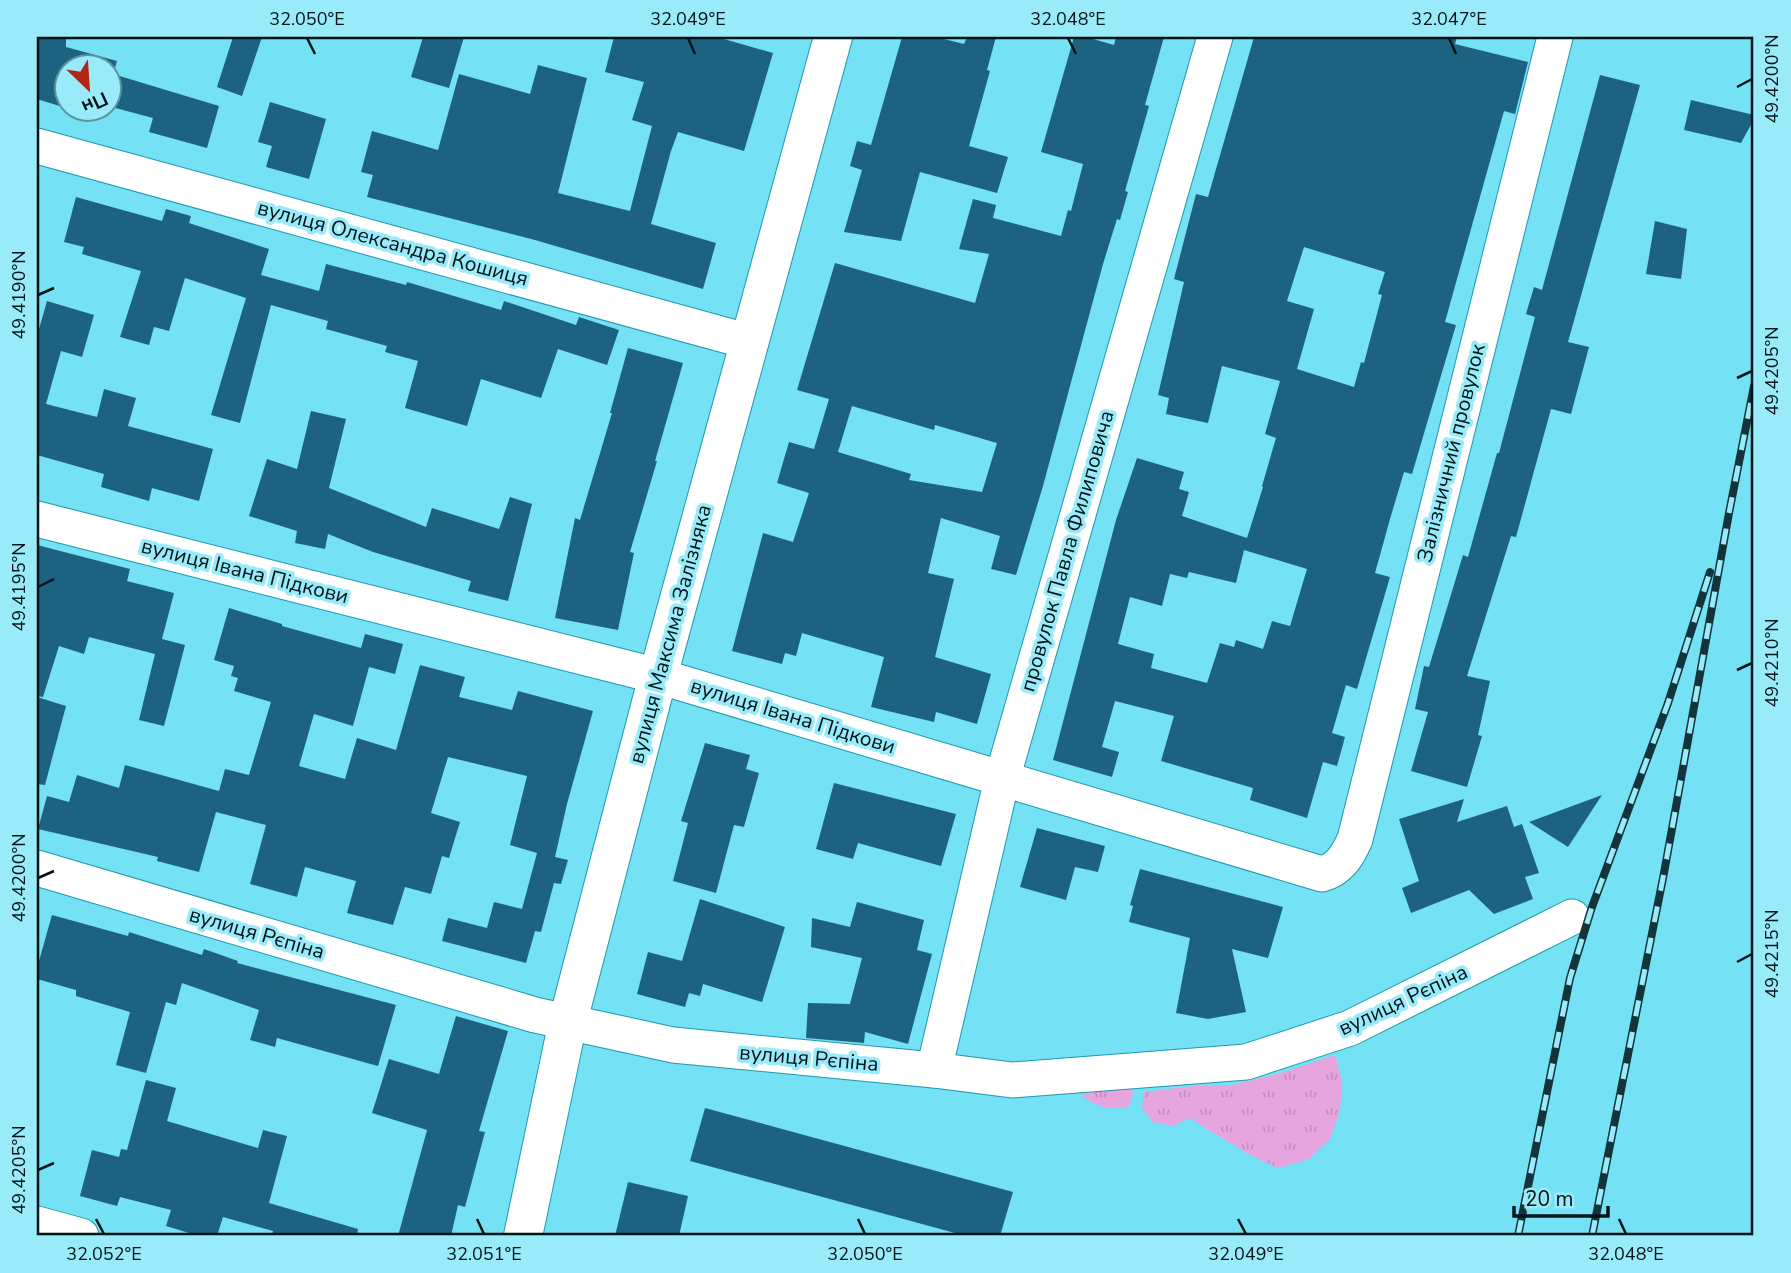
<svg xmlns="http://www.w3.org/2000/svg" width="1791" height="1273" font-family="'Nunito Sans',sans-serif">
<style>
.grass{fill:url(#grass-tufts)}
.building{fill:#1d6381;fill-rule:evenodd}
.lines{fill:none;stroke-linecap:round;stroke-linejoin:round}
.minor-casing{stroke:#1c99ab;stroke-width:37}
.secondary-casing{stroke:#1c99ab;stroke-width:40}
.minor{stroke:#fff;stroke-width:35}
.secondary{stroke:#fff;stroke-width:38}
.rail-casing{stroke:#13343a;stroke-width:8}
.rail{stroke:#99ebfa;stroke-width:5;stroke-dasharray:16;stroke-linecap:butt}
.ticks{fill:none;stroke:#001317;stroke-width:2.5}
.labels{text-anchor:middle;stroke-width:7;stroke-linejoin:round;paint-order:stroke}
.street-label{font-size:21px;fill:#001317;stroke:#99ebfa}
.neatline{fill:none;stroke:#001317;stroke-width:2.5}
.ticks-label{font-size:18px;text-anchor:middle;fill:#001317}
</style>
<defs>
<pattern id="grass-tufts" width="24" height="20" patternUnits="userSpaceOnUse" patternTransform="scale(1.75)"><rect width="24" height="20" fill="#e7a5e0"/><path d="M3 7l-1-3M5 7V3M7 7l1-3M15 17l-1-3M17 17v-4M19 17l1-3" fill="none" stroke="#c48dbf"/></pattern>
</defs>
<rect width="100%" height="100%" fill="#75e1f4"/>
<g class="grass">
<path d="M 1335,1055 L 1342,1082 L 1340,1111 L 1330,1139 L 1309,1159 L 1278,1168 L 1250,1155 L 1189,1118 L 1173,1126 L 1153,1122 L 1142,1108 L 1144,1092 L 1201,1085 L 1232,1085 L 1281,1073 Z"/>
<path d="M 1133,1086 L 1132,1098 L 1128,1107 C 1108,1111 1088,1105 1076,1088 Z"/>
</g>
<g class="building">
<path d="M 37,37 L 66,37 L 66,47 L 117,61 L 113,74 L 219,106 L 207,148 L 149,132 L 153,118 L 108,106 L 108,66 L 66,66 L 66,108 L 37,99 Z"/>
<path d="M 233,37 L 262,37 L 242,96 L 217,87 Z"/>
<path d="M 423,37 L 464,37 L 449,88 L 411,77 Z"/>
<path d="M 614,37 L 717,37 L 773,53 L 744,151 L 678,132 L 671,151 L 651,224 L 716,243 L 703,289 L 535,240 L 367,197 L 373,175 L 361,172 L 372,131 L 438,150 L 459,74 L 530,94 L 538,65 L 587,78 L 558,193 L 630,211 L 652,126 L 632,120 L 644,82 L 605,72 Z"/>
<path d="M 902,37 L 936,37 L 964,44 L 967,37 L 996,37 L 987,70 L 990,71 L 969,146 L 1008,157 L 997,193 L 920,172 L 901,241 L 844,232 L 862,170 L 850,166 L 857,141 L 871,145 Z"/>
<path d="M 1074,37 L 1086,37 L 1114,45 L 1116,37 L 1164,37 L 1145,105 L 1149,106 L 1125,191 L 1128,192 L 1120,220 L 1117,219 L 1103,264 L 1043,486 L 1016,575 L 991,569 L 1000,536 L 941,518 L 928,573 L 954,579 L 935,657 L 991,674 L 977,724 L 936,712 L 934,722 L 871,707 L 884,657 L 802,633 L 796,656 L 785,653 L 782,664 L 732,651 L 763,533 L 793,542 L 809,493 L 777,483 L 789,442 L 814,449 L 829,399 L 797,390 L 835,263 L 975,303 L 989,254 L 959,249 L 973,199 L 996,205 L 993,218 L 1061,236 L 1068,210 L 1071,211 L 1083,164 L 1041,152 ZM 852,406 L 934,430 L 935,425 L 997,443 L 982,492 L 909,480 L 911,474 L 838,452 Z"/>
<path d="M 1254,37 L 1457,37 L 1455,44 L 1528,62 L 1515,114 L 1504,111 L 1445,322 L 1456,325 L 1412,474 L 1404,472 L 1390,519 L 1375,573 L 1390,577 L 1357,689 L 1346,685 L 1332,733 L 1345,737 L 1337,766 L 1323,762 L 1307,818 L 1250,800 L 1253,788 L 1161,761 L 1174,716 L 1115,701 L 1102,747 L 1119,752 L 1112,777 L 1053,760 L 1116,520 L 1137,458 L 1184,472 L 1179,489 L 1189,492 L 1182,516 L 1247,538 L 1263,487 L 1262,486 L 1276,438 L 1265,434 L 1280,381 L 1222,366 L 1208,423 L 1166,414 L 1169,398 L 1158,395 L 1184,282 L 1174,279 L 1196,194 L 1208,197 ZM 1304,247 L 1385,272 L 1378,294 L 1382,295 L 1364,363 L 1361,362 L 1354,387 L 1297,369 L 1314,309 L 1287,301 ZM 1244,550 L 1307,569 L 1290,626 L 1272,621 L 1263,649 L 1236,640 L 1234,647 L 1220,643 L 1207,683 L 1151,668 L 1154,654 L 1118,644 L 1130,597 L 1162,606 L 1170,574 L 1187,578 L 1189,572 L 1236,583 Z"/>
<path d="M 1600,75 L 1640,85 L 1568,342 L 1589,347 L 1571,414 L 1551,409 L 1516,537 L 1511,536 L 1467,676 L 1490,681 L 1478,735 L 1482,736 L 1467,787 L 1411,771 L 1428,712 L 1415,709 L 1424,666 L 1429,667 L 1463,555 L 1468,557 L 1497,453 L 1499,453 L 1535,317 L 1526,314 L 1534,287 L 1542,290 Z"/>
<path d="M 1691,100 L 1754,115 L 1754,119 L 1741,143 L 1684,130 Z"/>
<path d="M 270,102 L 326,119 L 309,179 L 266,167 L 272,146 L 258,142 Z"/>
<path d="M 69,108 L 103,108 L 100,117 Z"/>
<path d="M 76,197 L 162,221 L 166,209 L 191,216 L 189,223 L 269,249 L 261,275 L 319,291 L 326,264 L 406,285 L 407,282 L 501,310 L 504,301 L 576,325 L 579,317 L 619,330 L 607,365 L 558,349 L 541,398 L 481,379 L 467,426 L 405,408 L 418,361 L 385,352 L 387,346 L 326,329 L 328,321 L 271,305 L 240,423 L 211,415 L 246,298 L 185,278 L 169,331 L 154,327 L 149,345 L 120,337 L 141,271 L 82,254 L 84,247 L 64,242 Z"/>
<path d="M 1655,221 L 1687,229 L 1681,279 L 1646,274 Z"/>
<path d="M 47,301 L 94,315 L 82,357 L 61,351 L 46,404 L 97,417 L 104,389 L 136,398 L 128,426 L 213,449 L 199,501 L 152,488 L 149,501 L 101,487 L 104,474 L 37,455 L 37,336 Z"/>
<path d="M 628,348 L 683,363 L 655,461 L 657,461 L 630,552 L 634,553 L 618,630 L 555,618 L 575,518 L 580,520 L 612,413 L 610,413 Z"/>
<path d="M 311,411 L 346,419 L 329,488 L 426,527 L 432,508 L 499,529 L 510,497 L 532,504 L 508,601 L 468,591 L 471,581 L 373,552 L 328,534 L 325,549 L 295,543 L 297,531 L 249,516 L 267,459 L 297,469 Z"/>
<path d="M 37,545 L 130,569 L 127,581 L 174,593 L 162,639 L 185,645 L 164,726 L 139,720 L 155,654 L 89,637 L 84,654 L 59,646 L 43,697 L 37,696 Z"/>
<path d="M 229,608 L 282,624 L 282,626 L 361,648 L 365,634 L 403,644 L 395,674 L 369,667 L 353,726 L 314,714 L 299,766 L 345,779 L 357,738 L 396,750 L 420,665 L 465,677 L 459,697 L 512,710 L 518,691 L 593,711 L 567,804 L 555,857 L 568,860 L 561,884 L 554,883 L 541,932 L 535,931 L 526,963 L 442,941 L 448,918 L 487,928 L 494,902 L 522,909 L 537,853 L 510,845 L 527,776 L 448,757 L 431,813 L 460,822 L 449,858 L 442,856 L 431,894 L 405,887 L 393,925 L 347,913 L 356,881 L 305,867 L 297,897 L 250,884 L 266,825 L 216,812 L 199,872 L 157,861 L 158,857 L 38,829 L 47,796 L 69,802 L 77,775 L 119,788 L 125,765 L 219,791 L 225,769 L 249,775 L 271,702 L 234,691 L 238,678 L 231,676 L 234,666 L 214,660 Z"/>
<path d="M 37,697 L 66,706 L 45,785 L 37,784 Z"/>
<path d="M 705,743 L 750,755 L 746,769 L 759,773 L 744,827 L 734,825 L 716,893 L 673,881 L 688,823 L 681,821 Z"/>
<path d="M 834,783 L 956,814 L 941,866 L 858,843 L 853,859 L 816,849 Z"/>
<path d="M 1602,795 L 1568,847 L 1529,822 Z"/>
<path d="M 1464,799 L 1457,822 L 1507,806 L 1514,827 L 1522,824 L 1539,873 L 1525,877 L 1533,899 L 1494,914 L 1469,890 L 1411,913 L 1402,888 L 1419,881 L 1399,819 Z"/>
<path d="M 1037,828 L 1105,846 L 1098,872 L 1075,867 L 1066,900 L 1020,887 Z"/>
<path d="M 1140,869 L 1283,907 L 1268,958 L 1232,949 L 1246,1012 L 1208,1019 L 1176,1013 L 1190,938 L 1129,922 L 1133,906 L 1130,905 Z"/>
<path d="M 700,899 L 785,927 L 762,1002 L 703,984 L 700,996 L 689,993 L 685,1007 L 637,994 L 648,952 L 682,961 Z"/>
<path d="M 857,902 L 924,920 L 917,950 L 932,954 L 908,1044 L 865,1032 L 864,1043 L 806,1038 L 808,1003 L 850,1004 L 862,958 L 811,947 L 812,918 L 850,927 Z"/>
<path d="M 52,915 L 128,936 L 129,932 L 202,955 L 204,949 L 238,961 L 237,963 L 396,1005 L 378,1066 L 277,1038 L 275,1047 L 250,1040 L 259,1010 L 182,983 L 176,1005 L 166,1002 L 146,1073 L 116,1065 L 130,1012 L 76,996 L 76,990 L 37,979 L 37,968 Z"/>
<path d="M 456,1016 L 508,1031 L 479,1131 L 485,1132 L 465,1207 L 458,1205 L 451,1236 L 398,1236 L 427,1130 L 372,1113 L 389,1059 L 439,1074 Z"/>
<path d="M 146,1080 L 176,1088 L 167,1121 L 258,1148 L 263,1130 L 287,1136 L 269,1203 L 358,1229 L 357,1236 L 272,1236 L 273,1231 L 223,1217 L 217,1236 L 199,1236 L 166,1226 L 171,1210 L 120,1197 L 117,1206 L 80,1196 L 92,1150 L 119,1157 L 121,1149 L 127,1150 Z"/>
<path d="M 705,1108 L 1013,1192 L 1000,1236 L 966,1236 L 690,1161 Z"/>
<path d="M 628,1182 L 688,1196 L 679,1236 L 615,1236 Z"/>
</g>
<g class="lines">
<g class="minor-casing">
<g id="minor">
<path d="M 37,146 L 750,342"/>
<path d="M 37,519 L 658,676 L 1322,874 C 1340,869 1348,855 1355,839 L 1555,37"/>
<path d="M 37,868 L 535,1015 L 673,1045 L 934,1070 L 1012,1080 L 1246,1062 L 1350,1028 L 1572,917"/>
<path d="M 934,1070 L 1002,779 L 1215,37"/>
<path d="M 37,1224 L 81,1236"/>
</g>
</g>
<g class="secondary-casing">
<path id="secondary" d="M 523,1236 L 568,1021 L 658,676 L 833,37"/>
</g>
<use href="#minor" class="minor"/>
<use href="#secondary" class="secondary"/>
<g class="rail-casing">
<g id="rail">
<path d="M 1518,1236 L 1570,978 L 1592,907 L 1668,703 L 1710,572"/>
<path d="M 1592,1236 L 1664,873 L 1729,513 L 1754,386"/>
</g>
</g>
<use href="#rail" class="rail"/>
</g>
<path class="ticks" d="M 307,38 L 315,54M 688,38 L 695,54M 1068,38 L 1076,54M 1449,38 L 1456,54M 1737,87 L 1752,79M 38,295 L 54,288M 1737,378 L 1752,371M 38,587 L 54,579M 1737,670 L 1752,663M 38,878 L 54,871M 1737,962 L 1752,954M 38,1170 L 54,1163M 96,1219 L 104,1234M 477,1219 L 484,1234M 858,1219 L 865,1234M 1238,1219 L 1246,1234M 1619,1219 L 1626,1234"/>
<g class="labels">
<g class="street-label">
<text transform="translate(393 243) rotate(15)" y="7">вулиця Олександра Кошиця</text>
<text transform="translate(1451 453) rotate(-76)" y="7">Залізничний провулок</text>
<text transform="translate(1067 551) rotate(-74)" y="7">провулок Павла Филиповича</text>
<text transform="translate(245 571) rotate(14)" y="7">вулиця Івана Підкови</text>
<text transform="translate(670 634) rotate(-75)" y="7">вулиця Максима Залізняка</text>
<text transform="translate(793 716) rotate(17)" y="7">вулиця Івана Підкови</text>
<text transform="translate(257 933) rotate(16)" y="7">вулиця Рєпіна</text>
<text transform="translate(1403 1000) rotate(-25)" y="7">вулиця Рєпіна</text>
<text transform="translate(809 1058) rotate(5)" y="7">вулиця Рєпіна</text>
</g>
</g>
<rect width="1791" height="1273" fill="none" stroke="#99ebfa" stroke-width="77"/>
<g transform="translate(88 88) rotate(155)"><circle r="33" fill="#99ebfa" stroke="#5c959f" stroke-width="2"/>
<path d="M0-5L12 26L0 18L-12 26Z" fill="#b32516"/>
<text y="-10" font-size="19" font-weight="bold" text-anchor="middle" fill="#001317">Пн</text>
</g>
<path d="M1514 1206v10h94v-10" fill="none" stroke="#001317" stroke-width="3.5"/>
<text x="1525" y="1206" font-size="21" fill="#001317" stroke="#99ebfa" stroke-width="5" paint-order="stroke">20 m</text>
<rect x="38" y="38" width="1714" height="1196" class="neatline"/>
<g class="ticks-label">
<text x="307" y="25">32.050°E</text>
<text x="688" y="25">32.049°E</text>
<text x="1068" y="25">32.048°E</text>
<text x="1449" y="25">32.047°E</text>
<text transform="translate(1772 79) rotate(-90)" y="6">49.4200°N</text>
<text transform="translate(19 295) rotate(-90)" y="6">49.4190°N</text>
<text transform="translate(1772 371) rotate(-90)" y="6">49.4205°N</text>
<text transform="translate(19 587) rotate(-90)" y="6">49.4195°N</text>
<text transform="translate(1772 663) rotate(-90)" y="6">49.4210°N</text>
<text transform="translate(19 878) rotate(-90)" y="6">49.4200°N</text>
<text transform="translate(1772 954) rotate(-90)" y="6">49.4215°N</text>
<text transform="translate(19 1170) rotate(-90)" y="6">49.4205°N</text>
<text x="104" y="1260">32.052°E</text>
<text x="484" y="1260">32.051°E</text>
<text x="865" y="1260">32.050°E</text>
<text x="1246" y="1260">32.049°E</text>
<text x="1626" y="1260">32.048°E</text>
</g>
</svg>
